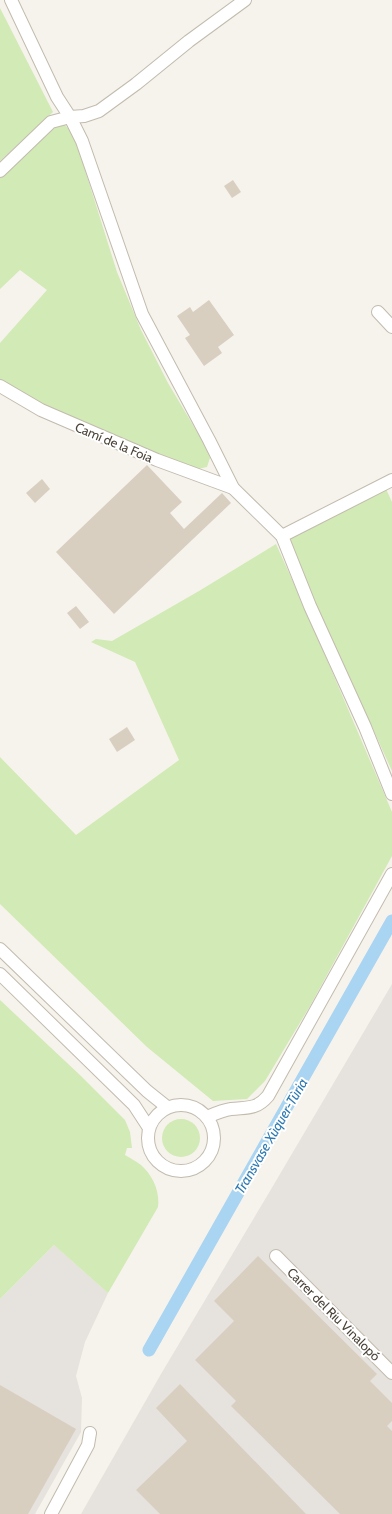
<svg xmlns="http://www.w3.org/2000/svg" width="392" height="1514" font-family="Cabin,sans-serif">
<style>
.industrial{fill:#e6e2dd}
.green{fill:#d2eab5}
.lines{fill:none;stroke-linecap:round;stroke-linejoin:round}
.canal{stroke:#a9d4f2;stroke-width:13}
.building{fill:#d8cfc1}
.street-casing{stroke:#c2bbae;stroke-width:14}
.street{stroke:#fff;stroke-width:12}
.labels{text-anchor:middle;stroke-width:4;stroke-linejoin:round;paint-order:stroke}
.street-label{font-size:13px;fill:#4b4439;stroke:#fff}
.water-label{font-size:14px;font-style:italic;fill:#2e7ab2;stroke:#fff}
</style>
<rect width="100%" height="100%" fill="#f6f3ec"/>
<g class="industrial">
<path d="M 392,984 L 392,1514 L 81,1514 L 161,1374 L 270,1191 Z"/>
<path d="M 54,1245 L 108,1293 L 85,1342 L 76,1376 L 82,1398 L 81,1432 L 35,1514 L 0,1514 L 0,1299 Z"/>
</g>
<g class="green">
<path d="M 0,8 L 53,112 L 0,161 Z"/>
<path d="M 64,124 L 74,135 L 117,272 L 141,330 L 168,383 L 206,447 L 210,458 L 207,467 L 198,469 L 160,455 L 38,402 L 0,379 L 0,343 L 47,290 L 20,270 L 0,289 L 0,178 L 57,125 Z"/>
<path d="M 386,489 L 392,502 L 392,771 L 287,540 Z"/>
<path d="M 276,544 L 304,606 L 392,812 L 392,856 L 310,1006 L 265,1081 L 247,1099 L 213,1101 L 147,1047 L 0,904 L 0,757 L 76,835 L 179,760 L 135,662 L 91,642 L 96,639 L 112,641 L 199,591 Z"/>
<path d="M 0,1000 L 81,1076 L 125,1120 L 130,1132 L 132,1148 L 127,1148 L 125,1155 C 130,1158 136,1161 141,1165 C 153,1176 160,1191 158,1207 L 108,1293 L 54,1245 L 0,1299 Z"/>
<circle cx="181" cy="1138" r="19"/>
</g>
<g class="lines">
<path class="canal" d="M 149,1350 L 392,921"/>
</g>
<g class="building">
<path d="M 233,180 L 241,192 L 232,198 L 224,186 Z"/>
<path d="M 209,300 L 234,335 L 218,347 L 222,353 L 204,366 L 185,338 L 190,335 L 177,316 L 190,307 L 193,312 Z"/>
<path d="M 147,465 L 182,502 L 170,513 L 184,529 L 222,493 L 231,503 L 114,614 L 56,552 Z"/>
<path d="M 42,479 L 50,489 L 35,503 L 26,493 Z"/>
<path d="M 76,606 L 89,622 L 80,629 L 67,613 Z"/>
<path d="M 127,727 L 135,740 L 117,752 L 109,739 Z"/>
<path d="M 258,1256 L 377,1374 L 370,1381 L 392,1403 L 392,1421 L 387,1426 L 392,1431 L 392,1514 L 340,1514 L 231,1406 L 236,1401 L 195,1360 L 234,1321 L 214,1301 Z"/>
<path d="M 180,1384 L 212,1417 L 306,1514 L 160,1514 L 136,1490 L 187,1441 L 156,1408 Z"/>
<path d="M 0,1385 L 76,1429 L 28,1514 L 0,1514 Z"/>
</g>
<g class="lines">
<g class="street-casing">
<g id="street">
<path d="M 11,0 L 57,97 L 70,117 L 82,141 L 142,314 L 209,440 L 233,488 L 282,536 L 310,606 L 365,727 L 392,794"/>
<path d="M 0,171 L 51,122 L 70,117 L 84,116 L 99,111 L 136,84 L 189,41 L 245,0"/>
<path d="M 378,312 L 392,327"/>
<path d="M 0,386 L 41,410 L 157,460 L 233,488"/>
<path d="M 282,536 L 392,480"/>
<path d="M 0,949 L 147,1091 L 167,1107"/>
<path d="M 0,974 L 134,1105 L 149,1128"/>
<circle cx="181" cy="1138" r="33"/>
<path d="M 207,1117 C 214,1114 223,1110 231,1109 C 247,1107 256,1110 268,1096 L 392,874"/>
<path d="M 276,1256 L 392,1373"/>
<path d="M 51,1514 L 88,1445 L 90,1433"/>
</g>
</g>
<use href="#street" class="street"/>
</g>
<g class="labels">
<g class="street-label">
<text transform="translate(114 442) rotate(23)" y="5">Camí de la Foia</text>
<text transform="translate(334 1314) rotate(45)" y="5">Carrer del Riu Vinalopó</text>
</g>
<g class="water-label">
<text transform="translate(271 1136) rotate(-60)" y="5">Transvase Xùquer-Tùria</text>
</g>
</g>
</svg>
